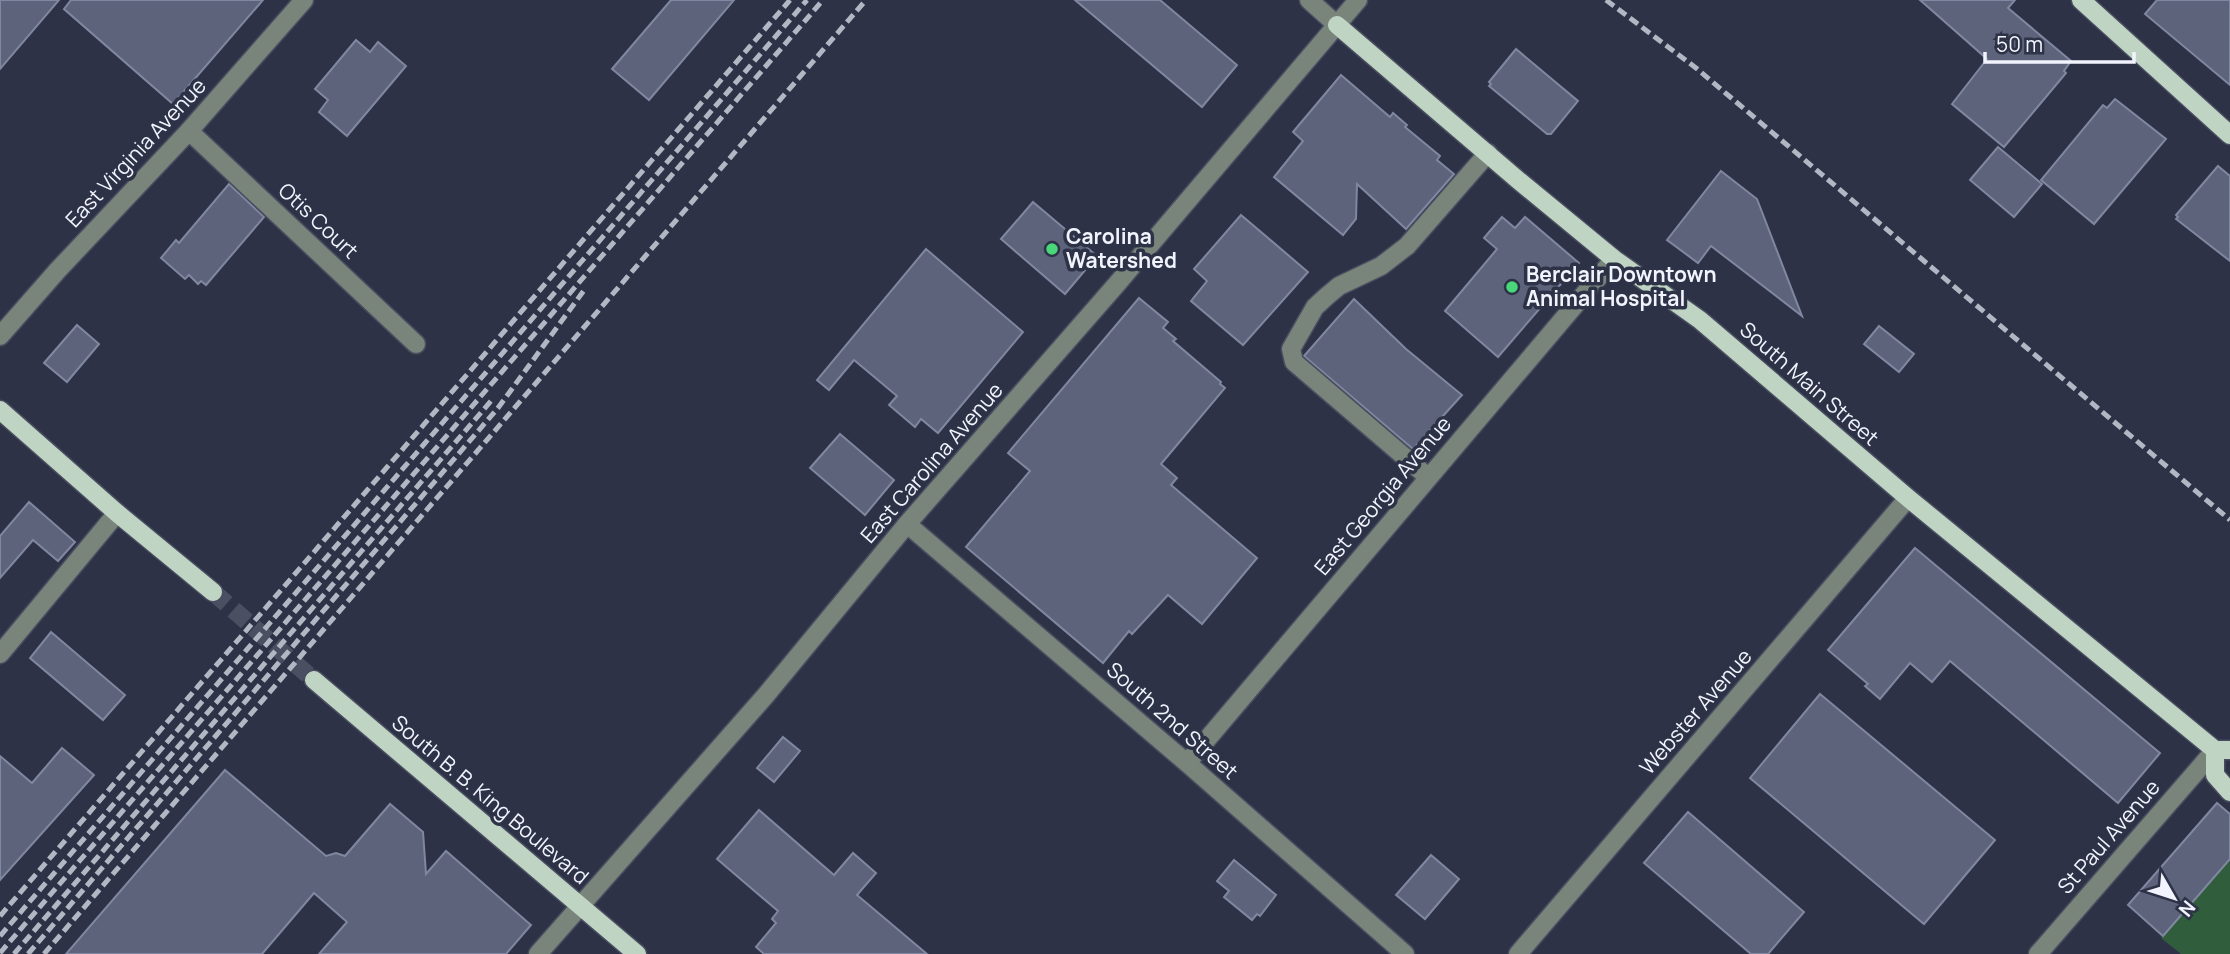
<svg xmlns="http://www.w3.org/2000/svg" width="2230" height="954" font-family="Manrope,sans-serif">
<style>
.green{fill:#305d3c}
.building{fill:#5d637b;stroke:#8087a0;stroke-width:2}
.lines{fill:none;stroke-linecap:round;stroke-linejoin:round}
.major-tunnel{stroke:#4b4f62;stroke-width:18;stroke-dasharray:18 9;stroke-linecap:butt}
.minor-casing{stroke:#494d60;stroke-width:21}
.major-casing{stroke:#494d60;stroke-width:21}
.minor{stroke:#79847b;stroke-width:18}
.major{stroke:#bfd4c3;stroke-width:18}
.rail{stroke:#b3b6c3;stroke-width:5;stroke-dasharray:10 5;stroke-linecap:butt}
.poi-dot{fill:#48d779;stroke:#2d3247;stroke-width:2.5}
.labels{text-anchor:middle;stroke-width:7;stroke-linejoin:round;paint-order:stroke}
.street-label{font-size:21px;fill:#f2f4fd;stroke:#2d3247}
.poi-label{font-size:21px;font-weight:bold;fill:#f2f4fd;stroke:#2d3247;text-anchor:start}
</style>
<rect width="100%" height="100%" fill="#2d3247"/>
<path class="green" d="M 2230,859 L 2230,954 L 2181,954 L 2161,938 Z"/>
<g class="building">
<path d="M 0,0 L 59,0 L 0,69 Z"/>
<path d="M 71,0 L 263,0 L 173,104 L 64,9 Z"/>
<path d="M 671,0 L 734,0 L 649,100 L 612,69 Z"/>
<path d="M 1075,0 L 1160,0 L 1237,65 L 1202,107 Z"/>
<path d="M 1920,0 L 2015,0 L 2008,8 L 2071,61 L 2064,71 L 2066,73 L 2004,147 L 1952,104 L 1987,59 Z"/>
<path d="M 2157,0 L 2230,0 L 2230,85 L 2145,14 Z"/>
<path d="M 356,40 L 370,52 L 378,42 L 406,66 L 347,136 L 319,112 L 328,100 L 315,89 Z"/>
<path d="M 1516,49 L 1578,101 L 1551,134 L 1547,134 L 1489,86 L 1491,84 L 1489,82 Z"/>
<path d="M 1341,75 L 1390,117 L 1393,113 L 1407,125 L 1405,127 L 1440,156 L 1437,160 L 1454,174 L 1406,229 L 1357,184 L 1356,219 L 1343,235 L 1274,177 L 1303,141 L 1293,132 Z"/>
<path d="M 2115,99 L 2166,139 L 2094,224 L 2041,180 L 2103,105 L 2107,108 Z"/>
<path d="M 1998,147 L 2042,184 L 2014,217 L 1970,180 Z"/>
<path d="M 2218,166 L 2230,176 L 2230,261 L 2176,219 L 2178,217 L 2176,215 Z"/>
<path d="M 1721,171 L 1757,199 L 1802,316 L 1711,246 L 1698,263 L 1667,240 Z"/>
<path d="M 229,184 L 264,217 L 206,285 L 201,281 L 198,284 L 189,275 L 185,279 L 161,258 L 176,240 L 179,243 Z"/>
<path d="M 1033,202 L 1097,256 L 1065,294 L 1001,239 Z"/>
<path d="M 1241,215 L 1308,272 L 1243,345 L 1191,301 L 1207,281 L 1194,269 Z"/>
<path d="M 1502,217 L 1515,228 L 1525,217 L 1579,263 L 1498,357 L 1445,311 L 1497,249 L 1484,238 Z"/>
<path d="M 926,249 L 1023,332 L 938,433 L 921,419 L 915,427 L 889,405 L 897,396 L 854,360 L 829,390 L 817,380 Z"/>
<path d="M 1139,298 L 1168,322 L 1163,328 L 1176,339 L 1173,341 L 1221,382 L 1220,384 L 1225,388 L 1161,464 L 1177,478 L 1171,485 L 1257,558 L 1202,624 L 1168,595 L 1132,634 L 1129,631 L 1103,663 L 966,547 L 1030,471 L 1008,453 Z"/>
<path d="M 1354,299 L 1406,349 L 1462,395 L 1413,449 L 1304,356 Z"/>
<path d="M 77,325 L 99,344 L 67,382 L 44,363 Z"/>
<path d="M 1879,326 L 1914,354 L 1899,372 L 1864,344 Z"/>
<path d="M 840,434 L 894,480 L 865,515 L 810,468 Z"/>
<path d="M 29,502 L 75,542 L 58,561 L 33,540 L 0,578 L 0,536 Z"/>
<path d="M 1915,548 L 2160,753 L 2118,803 L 1950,661 L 1932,682 L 1910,663 L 1880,699 L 1865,686 L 1868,684 L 1828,650 Z"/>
<path d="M 51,632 L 125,695 L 103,720 L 30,658 Z"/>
<path d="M 1820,694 L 1995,840 L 1924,924 L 1750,778 Z"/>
<path d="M 783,737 L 800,751 L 774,782 L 757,768 Z"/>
<path d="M 62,748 L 94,775 L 0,880 L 0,756 L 32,783 Z"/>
<path d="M 225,770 L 326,856 L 336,853 L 345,856 L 390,804 L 423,832 L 426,874 L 446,851 L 531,925 L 506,954 L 319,954 L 347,922 L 314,893 L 262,954 L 66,954 Z"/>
<path d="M 2217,803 L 2230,814 L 2230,859 L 2163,936 L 2128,905 Z"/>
<path d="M 759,810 L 834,875 L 853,853 L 876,873 L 857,895 L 927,954 L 764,954 L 756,947 L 776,923 L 772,919 L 778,911 L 717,859 Z"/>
<path d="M 1688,812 L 1804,912 L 1768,954 L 1751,954 L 1644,863 Z"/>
<path d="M 1431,855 L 1459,879 L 1425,919 L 1396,895 Z"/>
<path d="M 1234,860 L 1276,895 L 1260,916 L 1257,914 L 1252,920 L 1224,897 L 1229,891 L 1217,881 Z"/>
</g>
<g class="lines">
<path class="major-tunnel" d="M 213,592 L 314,680"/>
<g class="minor-casing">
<g id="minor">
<path d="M 1309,0 L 1337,25"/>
<path d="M 189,131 L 416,344"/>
<path d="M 0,336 L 57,271 L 189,131 L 304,0"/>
<path d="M 1428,477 L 1294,362 L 1291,349 L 1315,307 L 1327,296 L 1339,286 L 1381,266 L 1407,246 L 1488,153"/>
<path d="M 907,524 L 1187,763 L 1405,954"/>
<path d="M 0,654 L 117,513"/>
<path d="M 1187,763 L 1614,259"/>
<path d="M 538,954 L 766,695 L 907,524 L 1116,285 L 1358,0"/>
<path d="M 1518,954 L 1908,498"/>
<path d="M 2038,954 L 2215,750"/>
</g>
</g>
<g class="major-casing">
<g id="major">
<path d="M 2081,0 L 2230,135"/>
<path d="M 1337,25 L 1518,180 L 1614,259 L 1700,320 L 1908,498 L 2215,750 L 2230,750"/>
<path d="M 0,410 L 117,513 L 213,592"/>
<path d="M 314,680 L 637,954"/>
<path d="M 2215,750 L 2215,775 L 2230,792"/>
</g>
</g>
<use href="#minor" class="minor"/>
<use href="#major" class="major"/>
<g class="rail">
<path d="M 1606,0 L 1696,68 L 2230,520"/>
<path d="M 0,916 L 790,0"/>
<path d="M 0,936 L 807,0"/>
<path d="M 0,953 L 823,0"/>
<path d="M 14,954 L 491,401"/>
<path d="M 28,954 L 498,408 L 585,289"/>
<path d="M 44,954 L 866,0"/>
</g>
</g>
<g class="poi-dot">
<circle cx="1052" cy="249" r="7"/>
<circle cx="1512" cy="287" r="7"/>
</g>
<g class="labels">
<g class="street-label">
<text transform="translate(136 153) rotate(-47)" y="7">East Virginia Avenue</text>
<text transform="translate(318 221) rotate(43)" y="7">Otis Court</text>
<text transform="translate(1809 384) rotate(41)" y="7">South Main Street</text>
<text transform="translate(932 463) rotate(-49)" y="7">East Carolina Avenue</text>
<text transform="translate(1383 496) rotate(-50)" y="7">East Georgia Avenue</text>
<text transform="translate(1696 712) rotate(-49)" y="7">Webster Avenue</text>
<text transform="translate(1172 721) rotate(41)" y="7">South 2nd Street</text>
<text transform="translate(490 800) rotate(40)" y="7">South B. B. King Boulevard</text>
<text transform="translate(2109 837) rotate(-49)" y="7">St Paul Avenue</text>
</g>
<g class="poi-label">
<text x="1066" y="244">Carolina<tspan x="1066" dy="24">Watershed</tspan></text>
<text x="1526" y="282">Berclair Downtown<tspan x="1526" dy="24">Animal Hospital</tspan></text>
</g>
</g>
<g transform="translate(2174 898) rotate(129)" stroke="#2d3247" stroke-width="5" paint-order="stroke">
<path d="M0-5L12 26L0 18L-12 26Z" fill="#f2f4fd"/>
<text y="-10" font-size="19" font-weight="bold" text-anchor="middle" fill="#f2f4fd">N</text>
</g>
<path d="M1985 52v10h149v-10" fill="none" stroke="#f2f4fd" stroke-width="3.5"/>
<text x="1996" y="52" font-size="21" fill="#f2f4fd" stroke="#2d3247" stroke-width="5" paint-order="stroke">50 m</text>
</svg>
